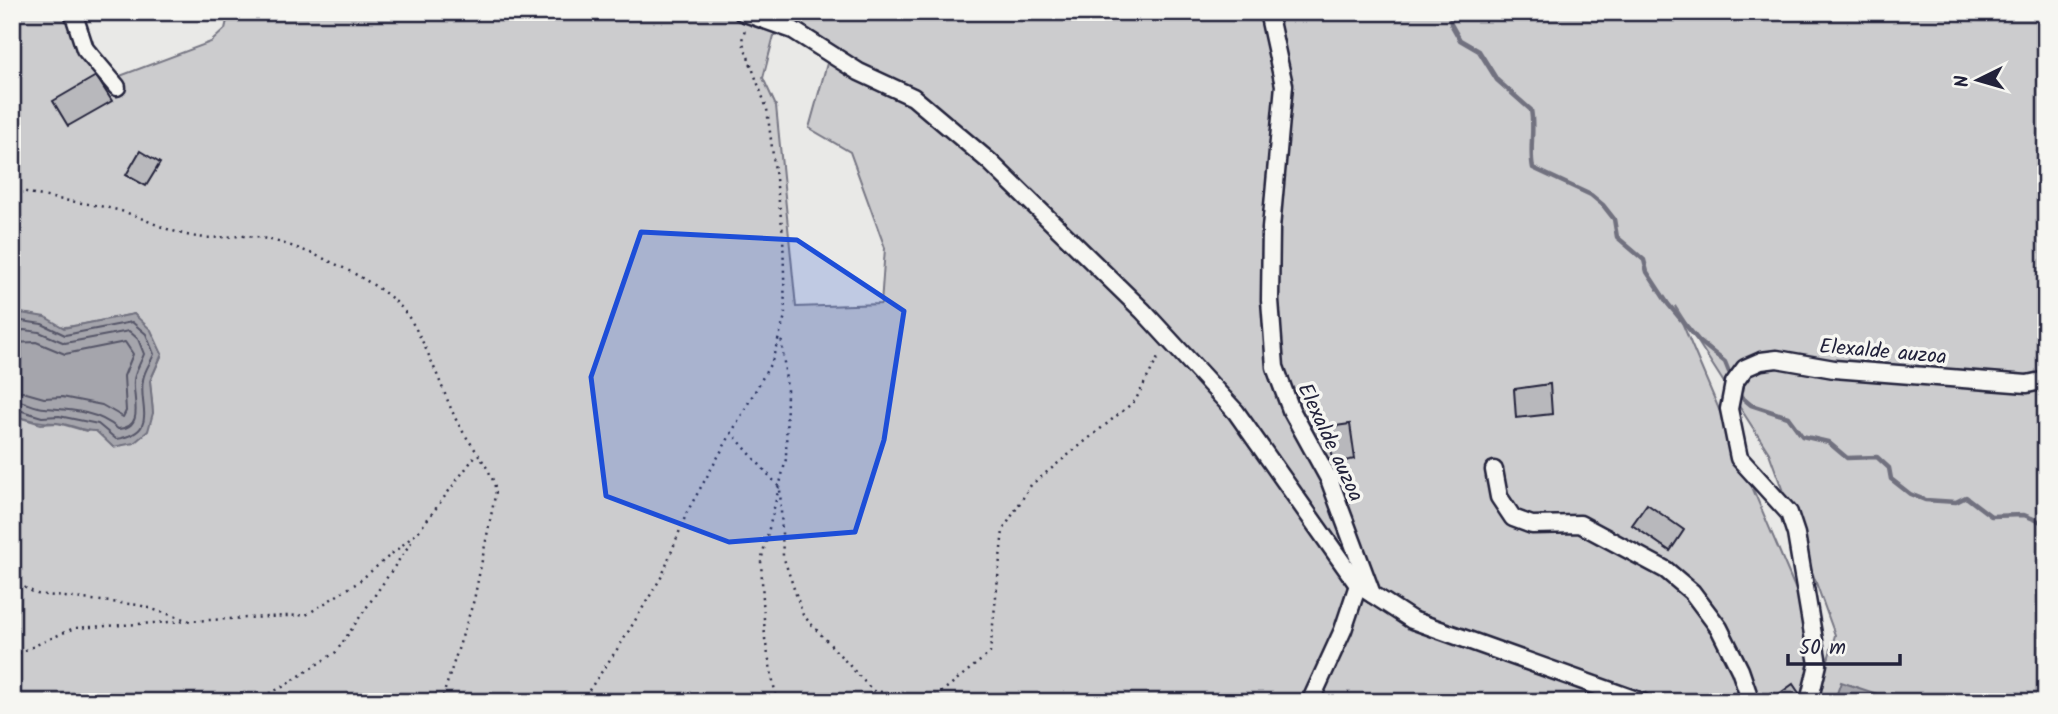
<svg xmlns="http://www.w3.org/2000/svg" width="2058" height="714" font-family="Kalam,sans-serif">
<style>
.green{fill:#ccccce;stroke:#777784;stroke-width:2;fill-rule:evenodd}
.water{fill:#a5a5ac;stroke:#71717f;stroke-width:2}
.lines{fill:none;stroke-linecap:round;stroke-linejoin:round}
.shore{stroke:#565668;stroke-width:2}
.stream{stroke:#71717f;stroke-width:4.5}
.building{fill:#b8b8bc;stroke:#22223b;stroke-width:2}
.minor-casing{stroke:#22223b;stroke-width:21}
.path{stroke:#22223b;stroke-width:2.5;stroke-dasharray:2 5;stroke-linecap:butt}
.minor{stroke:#f6f6f2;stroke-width:16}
.marked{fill:#1d4ed8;fill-opacity:0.2;stroke:#1d4ed8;stroke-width:5;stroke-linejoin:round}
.labels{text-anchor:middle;stroke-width:7;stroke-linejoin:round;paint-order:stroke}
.street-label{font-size:21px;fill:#22223b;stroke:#f6f6f2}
</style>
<rect width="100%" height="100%" fill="#e9e9e7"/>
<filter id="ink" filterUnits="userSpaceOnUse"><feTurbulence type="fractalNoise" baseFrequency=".0143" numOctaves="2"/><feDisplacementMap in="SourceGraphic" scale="14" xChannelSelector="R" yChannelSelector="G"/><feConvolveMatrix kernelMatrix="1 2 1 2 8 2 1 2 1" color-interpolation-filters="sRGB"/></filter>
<g filter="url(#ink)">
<path class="green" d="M 18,12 L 67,12 L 104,82 L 211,42 L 225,29 L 229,12 L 2046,12 L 2046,702 L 12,702 L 12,415 L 41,424 L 58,423 L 86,431 L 153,413 L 150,381 L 162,354 L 134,314 C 124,316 67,328 64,327 C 45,324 34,306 12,318 L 12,14 ZM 779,16 L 831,49 L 809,128 L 850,152 L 885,248 L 881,304 L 796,307 L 776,106 L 763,78 ZM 1675,306 L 1769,453 L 1835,635 L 1827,663 Z"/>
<g class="water">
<path d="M 21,313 L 45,317 L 64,328 L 134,314 L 151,330 L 162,354 L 150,381 L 153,413 L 148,431 L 134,443 L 113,447 L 96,431 C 82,432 71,424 57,423 C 39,422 30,421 12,415 L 12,318 Z"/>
<path d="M 1841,682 L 1901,702 L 1834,702 Z"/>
</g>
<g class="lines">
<g class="shore">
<path d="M 12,324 L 22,321 L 42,324 L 65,335 L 132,322 L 146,334 L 154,354 C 151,362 144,371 143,380 C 138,407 160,432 116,439 L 98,424 L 59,416 L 42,417 L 12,408"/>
<path d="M 12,333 L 24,330 L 39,332 L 65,343 L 129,331 L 138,339 L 144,354 C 141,362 135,371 134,380 C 132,398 146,428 118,429 C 98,411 71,410 45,408 C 34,408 24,400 12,400"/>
<path d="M 12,343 L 36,342 L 65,354 L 125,342 L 133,354 L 124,376 L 126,411 L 123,417 L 102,405 L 62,397 L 44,398 L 12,389"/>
</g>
<g class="stream">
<path d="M 1450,12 L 1451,24 L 1460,40 L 1479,51 L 1497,80 L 1531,110 C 1535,130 1529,149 1533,168 L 1591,195 L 1603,205 L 1614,219 L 1617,237 L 1644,260 L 1647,272 L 1668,304 L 1699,341 L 1725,362 L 1729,372"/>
<path d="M 1738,394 L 1751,405 L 1788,417 L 1802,436 L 1828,442 L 1847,458 L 1877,457 L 1889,468 L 1891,479 L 1910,494 L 1925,500 L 1956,502 L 1966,497 L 1991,516 L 2024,515 L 2046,524"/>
</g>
</g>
<g class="building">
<path d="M 96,76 L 112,101 L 68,126 L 53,101 Z"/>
<path d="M 140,151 L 160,163 L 146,186 L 126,175 Z"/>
<path d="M 1550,384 L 1552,414 L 1516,418 L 1514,389 Z"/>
<path d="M 1307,392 L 1320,422 L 1309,426 L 1295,398 Z"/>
<path d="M 1350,424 L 1355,459 L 1334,463 L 1329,440 L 1324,441 L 1322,428 Z"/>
<path d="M 1647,504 L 1684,530 L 1670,551 L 1632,525 Z"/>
<path d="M 1793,684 L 1805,702 L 1761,700 L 1772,692 L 1776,696 Z"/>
</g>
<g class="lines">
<g class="minor-casing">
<g id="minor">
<path d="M 73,12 L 85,49 L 117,87"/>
<path d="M 742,12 L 793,30 L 859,72 L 913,97 L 990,162 L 1143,311 L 1236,412 L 1358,585"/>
<path d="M 1268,12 L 1284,85 L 1271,228 L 1270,300 L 1275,367 L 1291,410 L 1329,479 L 1372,594"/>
<path d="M 1494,470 L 1499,497 L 1513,518 L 1532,525 L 1580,524 L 1666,570 L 1692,592 L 1719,628 L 1740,670 L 1751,702"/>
<path d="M 1310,702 L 1343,630 L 1358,585 L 1412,620 L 1642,702"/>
<path d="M 1809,702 L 1818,664 L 1796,534 L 1789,513 L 1739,458 L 1729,409 L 1734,383 L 1745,368 L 1761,361 L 1777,359 L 1834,369 L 2027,384 L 2046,380"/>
</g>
</g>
<g class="path">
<path d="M 12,187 C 47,201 86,201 121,211 C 145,218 168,232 192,236 C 210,240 226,236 245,236 C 285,237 369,275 398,304 C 420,325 440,384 453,413 C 464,440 491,464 496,491 L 474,600 L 441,702"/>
<path d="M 731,432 L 780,488 L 783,556 L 803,615 L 873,691 L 934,698 L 990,653 L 1003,530 L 1031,485 L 1135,401 L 1160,354"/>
<path d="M 12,581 L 37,594 L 139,605 L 190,621 L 306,615 L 357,583 L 418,532 L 476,455"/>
<path d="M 12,656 L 74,628 L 186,621"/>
<path d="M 262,698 L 268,702"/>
<path d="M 250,702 L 281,688 L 336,652 L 414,538"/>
<path d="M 581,702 L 622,642 L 662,576 L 687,512 L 772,361 L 785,316 L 783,233 L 767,109 L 742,40 L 745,29"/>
<path d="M 777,702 L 765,639 L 761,561 L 786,459 L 787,389 L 781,336"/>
<path d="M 926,702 L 934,698 L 946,702"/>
</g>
<use href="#minor" class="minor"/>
</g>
</g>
<path class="marked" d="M 641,232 L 797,240 L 904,311 L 884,440 L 855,532 L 729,542 L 606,496 L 591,377 Z"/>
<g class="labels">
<g class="street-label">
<text transform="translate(1883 351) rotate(5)" y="7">Elexalde auzoa</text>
<text transform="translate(1331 442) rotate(65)" y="7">Elexalde auzoa</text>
</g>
</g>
<rect width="2058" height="714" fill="none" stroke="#f6f6f2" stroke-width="42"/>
<rect x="21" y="21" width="2016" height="672" fill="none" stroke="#22223b" stroke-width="2.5" filter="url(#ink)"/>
<g transform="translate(1978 80) rotate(265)" stroke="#f6f6f2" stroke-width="5" paint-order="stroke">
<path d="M0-5L12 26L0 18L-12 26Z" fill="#22223b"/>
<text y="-10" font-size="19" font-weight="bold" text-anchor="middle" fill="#22223b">N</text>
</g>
<path d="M1788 654v10h112v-10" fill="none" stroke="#22223b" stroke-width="3.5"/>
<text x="1799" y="654" font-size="21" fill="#22223b" stroke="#f6f6f2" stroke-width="5" paint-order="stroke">50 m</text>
</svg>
